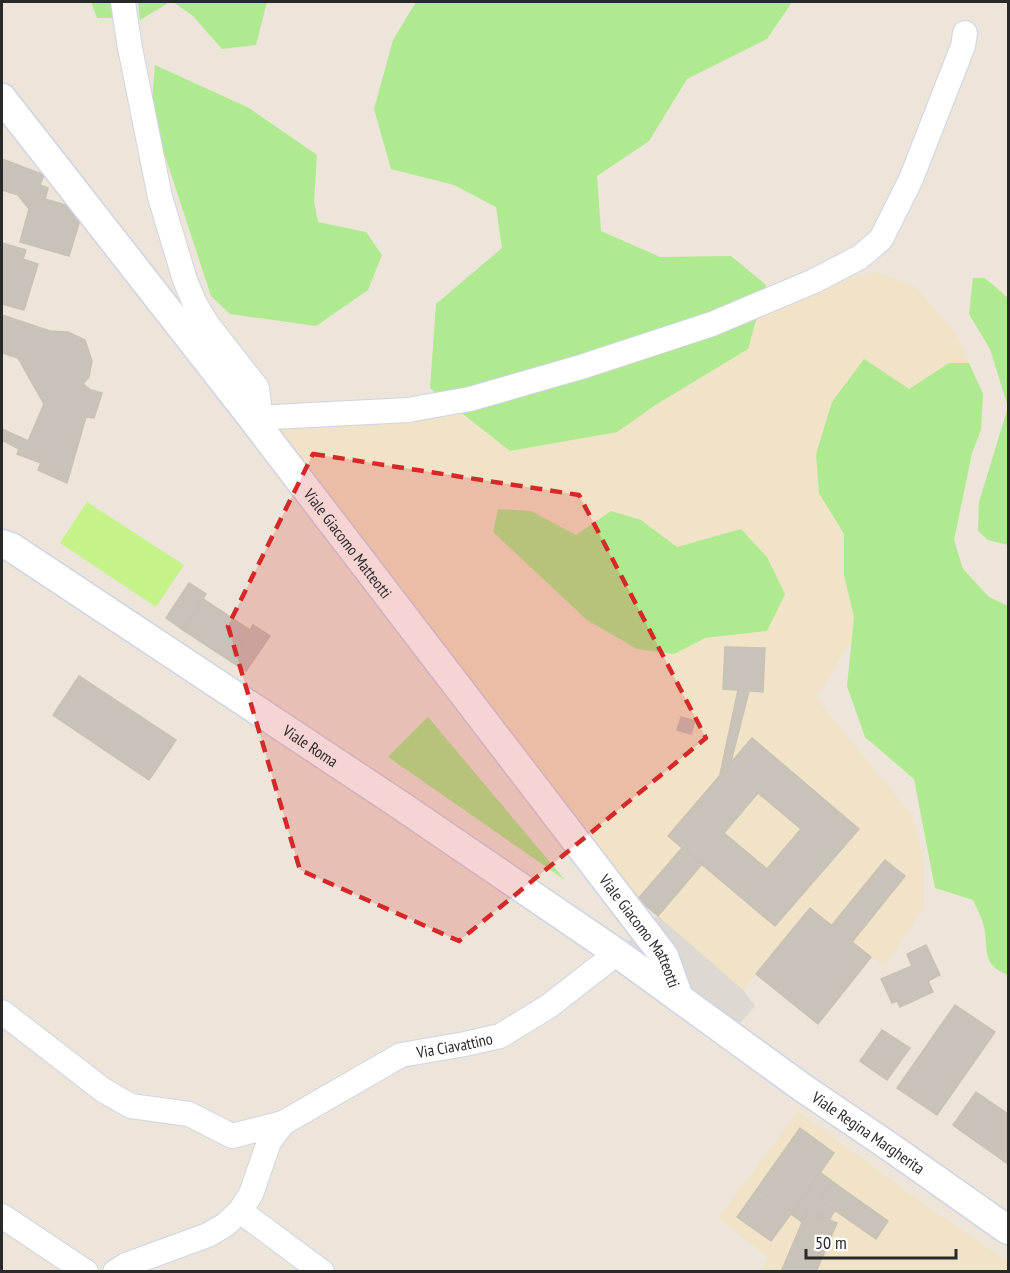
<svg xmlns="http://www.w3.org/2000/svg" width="1010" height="1273" font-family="'PT Sans Narrow',sans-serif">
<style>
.education{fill:#f1e3c7}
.green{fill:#afea90}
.pitch{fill:#c6f28a}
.plaza{fill:#ddd8d1}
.building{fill:#c8c2b9;stroke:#c9c1b3;stroke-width:1.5;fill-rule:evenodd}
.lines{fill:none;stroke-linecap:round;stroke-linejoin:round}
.minor-casing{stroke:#cfd3e4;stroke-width:26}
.tertiary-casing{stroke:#cfd3e4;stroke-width:31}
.minor{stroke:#fff;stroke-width:24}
.tertiary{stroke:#fff;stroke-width:28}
.marked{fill:#d62828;fill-opacity:0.2;stroke:#d62828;stroke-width:4.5;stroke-dasharray:12 8;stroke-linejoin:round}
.labels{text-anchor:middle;stroke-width:4.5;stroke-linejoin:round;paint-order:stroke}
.street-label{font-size:16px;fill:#292929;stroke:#fff}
</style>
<rect width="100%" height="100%" fill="#ede5d9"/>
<g class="education">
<path d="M 876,272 L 916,287 L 956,334 L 983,394 L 981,430 L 816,698 L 912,815 L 924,860 L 924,907 L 884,967 L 810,908 L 743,990 L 638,899 L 272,428 L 435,410 L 833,283 Z"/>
<path d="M 798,1111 L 917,1199 L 1008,1262 L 1008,1271 L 761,1271 L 768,1257 L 718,1218 Z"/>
</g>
<g class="green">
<path d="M 91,2 L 113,2 L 115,18 L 97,18 Z"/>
<path d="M 138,2 L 170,2 L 140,20 Z"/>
<path d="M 173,2 L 267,2 L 256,45 L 222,49 L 193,16 Z"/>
<path d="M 416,2 L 792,2 L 767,39 L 687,79 L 649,141 L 597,176 L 601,231 L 660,257 L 731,256 L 766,285 L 748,349 L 657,404 L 617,432 L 510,451 L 430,388 L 436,304 L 502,248 L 496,207 L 454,185 L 391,169 L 374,109 L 393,40 Z"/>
<path d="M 155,65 L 249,108 L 317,155 L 314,201 L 318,222 L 366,232 L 382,255 L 368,290 L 316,326 L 230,314 L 211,296 L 151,113 Z"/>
<path d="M 973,278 L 985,278 L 1008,298 L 1008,545 L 988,540 L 978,531 L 979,502 L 1008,407 L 990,349 L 969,314 Z"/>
<path d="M 864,359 L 909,389 L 949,363 L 969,363 L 983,394 L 981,430 L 972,453 L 954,540 L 963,569 L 989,597 L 1008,606 L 1008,975 C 979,964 990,947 983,923 C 981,915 976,908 973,900 L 935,888 L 914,779 L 865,737 L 847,686 L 854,617 L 844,575 L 844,534 L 819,493 L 816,454 L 832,402 Z"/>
<path d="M 498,509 L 531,511 L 576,535 L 611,511 L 641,520 L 677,547 L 741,529 L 767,557 L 785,594 L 767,631 L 705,638 L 674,654 L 637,649 L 587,620 L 493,532 Z"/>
<path d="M 428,717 L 565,880 L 388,757 Z"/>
</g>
<path class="pitch" d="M 87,502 L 184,565 L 156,607 L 60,543 Z"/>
<path class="plaza" d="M 658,916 L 743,990 L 755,1006 L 720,1046 L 604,963 Z"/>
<g class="building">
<path d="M 2,159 L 44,175 L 40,185 L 48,188 L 45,199 L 83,210 L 69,256 L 20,242 L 29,209 L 18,195 L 2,190 Z"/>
<path d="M 2,243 L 26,250 L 23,259 L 38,264 L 24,310 L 2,304 Z"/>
<path d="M 2,315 L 50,331 L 68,332 L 85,340 L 92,361 L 89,377 L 83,384 L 91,390 L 102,393 L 94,418 L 86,417 L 67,483 L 38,470 L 41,463 L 17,454 L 19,449 L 2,440 L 2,429 L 28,441 L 44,404 L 18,358 L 2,353 Z"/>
<path d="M 189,583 L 206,594 L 183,630 L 166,618 Z"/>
<path d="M 203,599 L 250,630 L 230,661 L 183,630 Z"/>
<path d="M 253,625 L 270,636 L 246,671 L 230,661 Z"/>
<path d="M 725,647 L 765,648 L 763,692 L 723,689 Z"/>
<path d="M 79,676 L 176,740 L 149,780 L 53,715 Z"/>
<path d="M 738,690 L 749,691 L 731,762 L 720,774 Z"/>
<path d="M 681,717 L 695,721 L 691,734 L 677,730 Z"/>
<path d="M 752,738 L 859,829 L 775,926 L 668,836 ZM 758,793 L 801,829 L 767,869 L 724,833 Z"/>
<path d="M 682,848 L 702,864 L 658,916 L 638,899 Z"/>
<path d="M 885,860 L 905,876 L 852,942 L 832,925 Z"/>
<path d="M 810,908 L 871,957 L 818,1024 L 756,974 Z"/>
<path d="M 926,945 L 940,975 L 928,981 L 933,992 L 900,1007 L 897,1001 L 892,1003 L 881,979 L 912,966 L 907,954 Z"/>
<path d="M 955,1005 L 995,1032 L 937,1115 L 897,1088 Z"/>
<path d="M 882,1030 L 910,1048 L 887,1080 L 860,1061 Z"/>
<path d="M 976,1092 L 1008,1114 L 1008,1164 L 953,1125 Z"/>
<path d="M 800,1128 L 834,1153 L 791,1214 L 757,1189 Z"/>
<path d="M 820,1172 L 833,1182 L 820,1200 L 835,1210 L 829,1220 L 807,1211 L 802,1222 L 791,1214 Z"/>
<path d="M 833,1182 L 888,1221 L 876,1239 L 820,1200 Z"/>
<path d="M 757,1189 L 791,1214 L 771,1241 L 737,1217 Z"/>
<path d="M 807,1211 L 837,1223 L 816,1272 L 781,1272 Z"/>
</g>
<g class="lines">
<g class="minor-casing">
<g id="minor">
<path d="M 123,2 L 130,48 L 160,197 L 185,280 L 195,304 L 207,324 L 257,388 L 259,403 L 252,418 L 408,410 L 470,399 L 581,367 L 712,324 L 814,281 L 860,257 L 881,239 L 911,179 L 963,46 L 965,33"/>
<path d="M 2,1012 L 103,1090 L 131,1106 L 189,1114 L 232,1136 L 283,1123"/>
<path d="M 240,1211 L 322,1272"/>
<path d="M 2,1216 L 86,1272"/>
<path id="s1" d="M 115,1272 L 126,1265 L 208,1235 L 225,1225 L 240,1211 L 251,1194 L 269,1142 L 283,1123 L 401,1055 L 465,1044 L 500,1036 L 549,1006 L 617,953"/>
</g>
</g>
<g class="tertiary-casing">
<g id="tertiary">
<path id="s2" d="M 2,98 L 252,418 L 664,956 L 679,998"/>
<path id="s3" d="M 2,544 L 11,547 L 400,805 L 617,953 L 803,1088 L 893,1149 L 1008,1230"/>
</g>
</g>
<use href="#minor" class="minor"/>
<use href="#tertiary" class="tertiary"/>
</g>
<path class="marked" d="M 313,454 L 579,495 L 706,738 L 459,941 L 300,870 L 228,626 Z"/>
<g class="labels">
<g class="street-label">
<text dy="6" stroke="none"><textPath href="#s2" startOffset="564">Viale Giacomo Matteotti</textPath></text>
<text dy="6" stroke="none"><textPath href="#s3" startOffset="369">Viale Roma</textPath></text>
<text dy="6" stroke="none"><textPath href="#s2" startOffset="1050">Viale Giacomo Matteotti</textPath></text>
<text dy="6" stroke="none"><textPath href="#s1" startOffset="430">Via Ciavattino</textPath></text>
<text dy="6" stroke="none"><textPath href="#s3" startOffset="1048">Viale Regina Margherita</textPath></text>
</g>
</g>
<rect width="1010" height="1273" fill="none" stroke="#292929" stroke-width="6"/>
<path d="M806 1249v9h150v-9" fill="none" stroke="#292929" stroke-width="3"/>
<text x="815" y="1249" font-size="18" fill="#292929" stroke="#ffffff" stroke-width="4.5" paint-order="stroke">50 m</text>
</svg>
